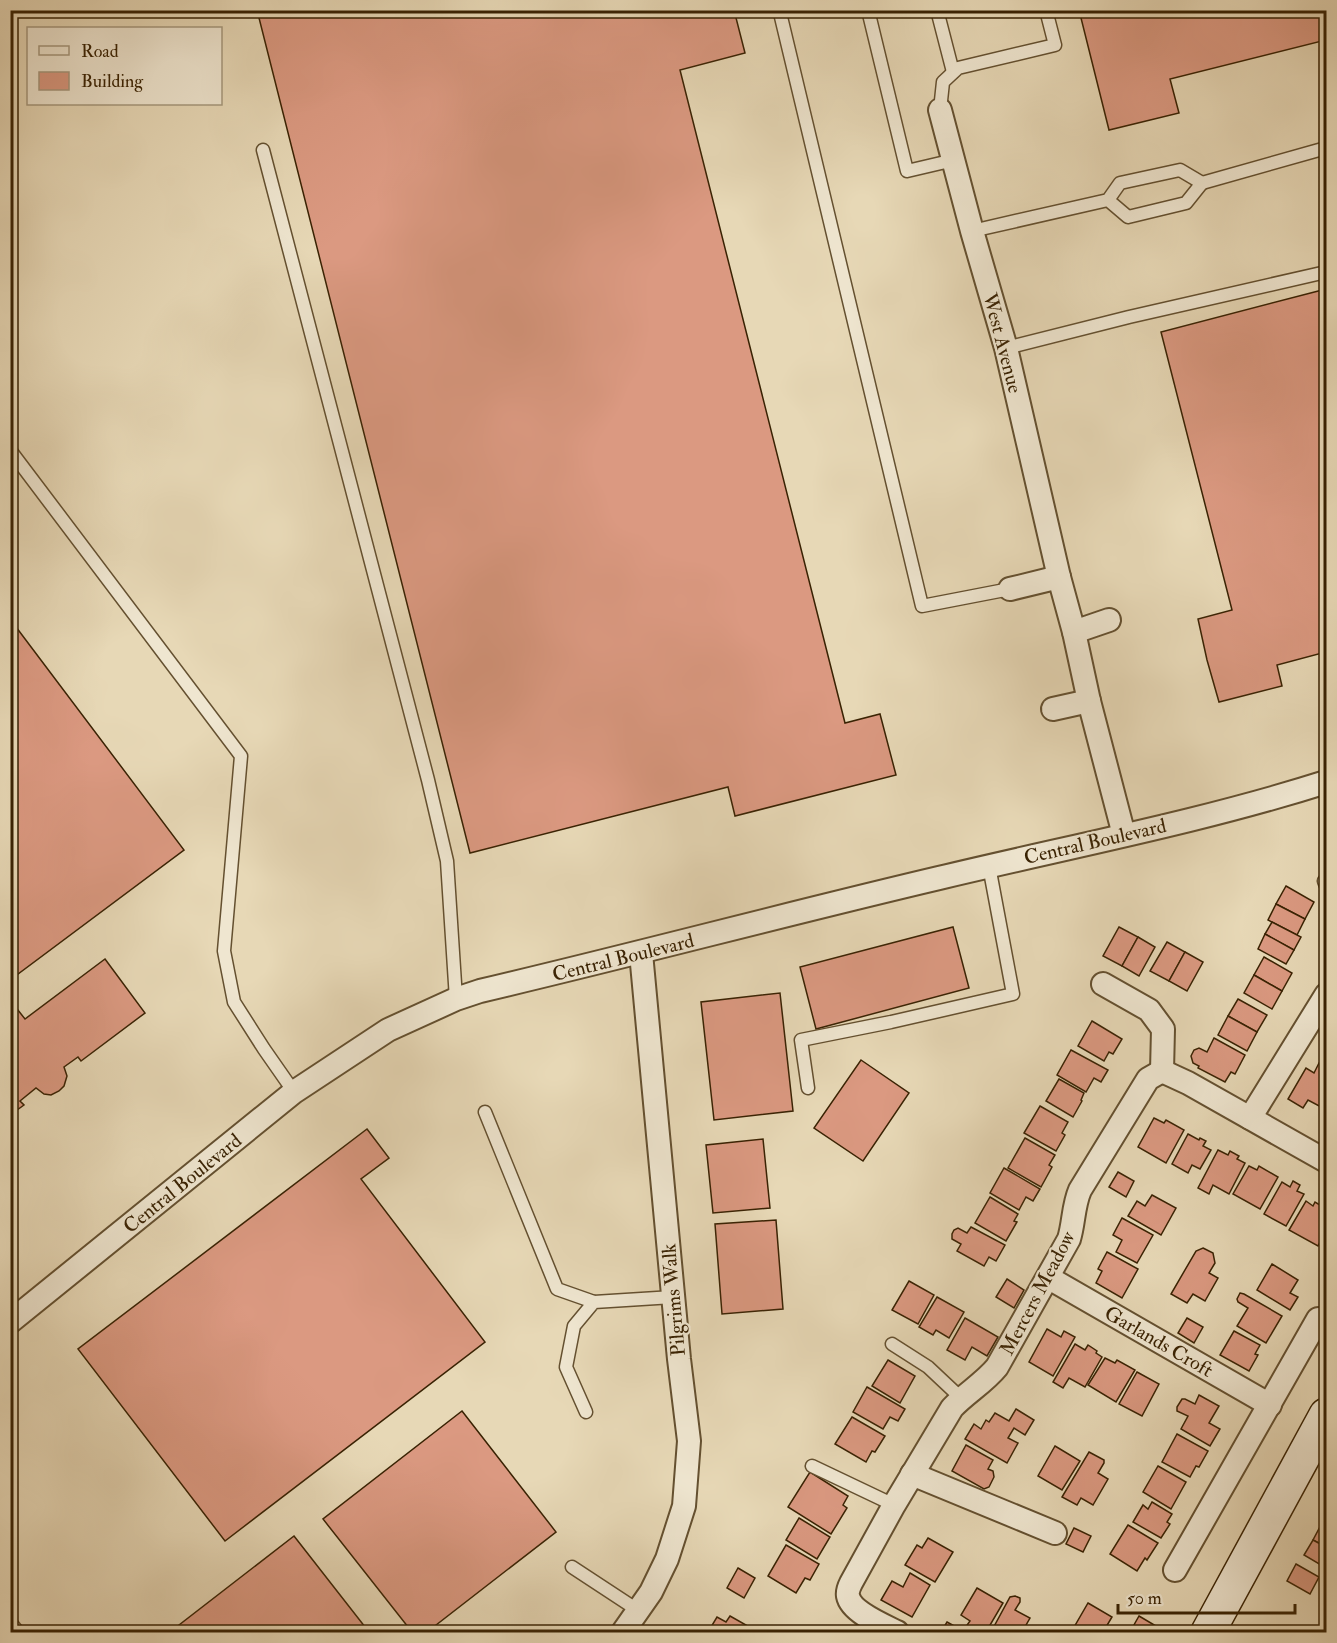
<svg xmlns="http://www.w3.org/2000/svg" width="1337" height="1643" font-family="'IM FELL Double Pica',serif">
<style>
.building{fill:#db9981;stroke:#392203;stroke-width:1.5}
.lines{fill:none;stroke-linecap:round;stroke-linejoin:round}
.lane-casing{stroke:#645030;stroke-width:15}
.street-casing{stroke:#645030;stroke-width:26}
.secondary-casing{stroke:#392203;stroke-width:36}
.lane{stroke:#efe6d0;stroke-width:12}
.street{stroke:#efe6d0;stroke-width:22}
.secondary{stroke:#efe6d0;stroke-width:33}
.labels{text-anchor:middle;stroke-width:4.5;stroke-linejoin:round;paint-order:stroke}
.street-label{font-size:20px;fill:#392203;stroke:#efe6d0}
</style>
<rect width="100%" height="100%" fill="#e7d8b6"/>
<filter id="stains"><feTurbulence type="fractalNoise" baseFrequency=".00333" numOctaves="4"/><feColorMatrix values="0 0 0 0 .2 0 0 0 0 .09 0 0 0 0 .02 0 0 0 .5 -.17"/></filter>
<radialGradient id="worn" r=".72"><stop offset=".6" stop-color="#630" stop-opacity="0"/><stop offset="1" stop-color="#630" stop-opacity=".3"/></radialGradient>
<g class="building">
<path d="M 257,10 L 734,10 L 745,53 L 680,70 L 845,723 L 880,714 L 896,775 L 735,816 L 728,787 L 470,853 Z"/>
<path d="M 1079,10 L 1326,10 L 1326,40 L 1170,79 L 1179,113 L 1109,130 Z"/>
<path d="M 1326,289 L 1326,652 L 1277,665 L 1282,686 L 1219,702 L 1207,660 L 1198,619 L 1232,610 L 1161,332 Z"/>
<path d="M 10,619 L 184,850 L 10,980 Z"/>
<path d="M 1286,886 L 1314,902 L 1305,919 L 1276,904 Z"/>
<path d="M 1276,904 L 1305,919 L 1297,935 L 1268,920 Z"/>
<path d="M 1272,922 L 1301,937 L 1294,950 L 1265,934 Z"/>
<path d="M 953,927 L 969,988 L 816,1029 L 800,967 Z"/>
<path d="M 1119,927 L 1138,937 L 1122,966 L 1103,956 Z"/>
<path d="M 1265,934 L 1294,950 L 1286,964 L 1258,949 Z"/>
<path d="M 1138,937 L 1155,947 L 1139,976 L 1122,966 Z"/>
<path d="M 1167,942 L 1185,952 L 1169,981 L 1150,971 Z"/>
<path d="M 1185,952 L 1203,962 L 1187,991 L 1169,981 Z"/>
<path d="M 1264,957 L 1292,973 L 1282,991 L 1254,975 Z"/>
<path d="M 105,959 L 145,1013 L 81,1061 L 78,1057 L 64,1067 L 67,1076 L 64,1086 L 59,1091 L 51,1095 L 44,1094 L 36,1088 L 20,1101 L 24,1105 L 10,1115 L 10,1000 L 25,1019 Z"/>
<path d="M 1254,975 L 1282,991 L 1272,1009 L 1244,993 Z"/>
<path d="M 780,993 L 793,1111 L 714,1120 L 701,1002 Z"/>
<path d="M 1238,999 L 1267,1015 L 1257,1032 L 1228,1016 Z"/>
<path d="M 1228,1016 L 1257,1032 L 1247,1051 L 1218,1035 Z"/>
<path d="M 1092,1021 L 1122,1039 L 1113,1054 L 1109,1052 L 1104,1061 L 1078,1046 Z"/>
<path d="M 1214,1038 L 1245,1055 L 1235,1074 L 1231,1072 L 1225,1082 L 1198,1068 L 1199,1066 L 1193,1063 L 1191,1056 L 1194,1050 L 1199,1048 L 1207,1052 Z"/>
<path d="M 1071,1050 L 1108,1070 L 1101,1082 L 1094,1078 L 1086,1092 L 1057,1075 Z"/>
<path d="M 861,1060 L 909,1093 L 863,1161 L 814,1128 Z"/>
<path d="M 1319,1063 L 1326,1068 L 1326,1097 L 1321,1107 L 1308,1100 L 1303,1108 L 1288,1099 L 1306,1068 L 1314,1073 Z"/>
<path d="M 1059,1079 L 1084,1093 L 1081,1100 L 1082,1101 L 1073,1117 L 1046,1101 Z"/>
<path d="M 1040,1106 L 1068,1122 L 1062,1133 L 1065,1135 L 1056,1151 L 1024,1133 Z"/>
<path d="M 1154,1118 L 1164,1123 L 1166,1120 L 1184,1130 L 1166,1163 L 1138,1147 Z"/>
<path d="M 367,1129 L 389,1158 L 361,1179 L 485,1342 L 225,1541 L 78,1349 Z"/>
<path d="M 1188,1134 L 1199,1140 L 1200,1138 L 1206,1141 L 1203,1146 L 1211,1150 L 1200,1169 L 1192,1165 L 1188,1173 L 1172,1164 Z"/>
<path d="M 1025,1138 L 1055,1155 L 1049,1165 L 1052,1167 L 1041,1187 L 1008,1168 Z"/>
<path d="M 763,1139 L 770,1208 L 713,1213 L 706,1145 Z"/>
<path d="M 1218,1150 L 1228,1155 L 1230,1151 L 1239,1156 L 1237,1159 L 1245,1163 L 1229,1194 L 1213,1185 L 1209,1194 L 1198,1188 Z"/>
<path d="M 1249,1166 L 1257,1170 L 1259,1166 L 1278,1177 L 1260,1209 L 1233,1194 Z"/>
<path d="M 1004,1168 L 1040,1189 L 1033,1201 L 1026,1197 L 1019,1210 L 990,1193 Z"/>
<path d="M 1118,1172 L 1134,1181 L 1126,1197 L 1109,1187 Z"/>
<path d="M 1293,1181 L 1300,1185 L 1297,1191 L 1304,1194 L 1286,1226 L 1264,1214 L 1282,1182 L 1290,1187 Z"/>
<path d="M 1152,1195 L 1176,1208 L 1161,1235 L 1128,1216 L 1137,1201 L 1145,1206 Z"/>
<path d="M 990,1197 L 1018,1214 L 1014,1221 L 1017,1222 L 1006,1241 L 975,1223 Z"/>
<path d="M 1306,1201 L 1313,1206 L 1315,1202 L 1325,1208 L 1323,1211 L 1326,1213 L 1326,1229 L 1318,1246 L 1289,1230 Z"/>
<path d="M 1122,1218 L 1153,1235 L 1137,1263 L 1116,1252 L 1122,1240 L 1113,1235 Z"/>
<path d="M 776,1220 L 783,1309 L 722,1314 L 715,1224 Z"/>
<path d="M 971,1227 L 1005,1245 L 996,1261 L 989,1257 L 984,1266 L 957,1251 L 961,1244 L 952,1239 L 952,1234 L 954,1230 L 958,1228 L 967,1233 Z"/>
<path d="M 1203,1248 L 1213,1253 L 1215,1263 L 1209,1273 L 1218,1278 L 1205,1301 L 1193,1294 L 1187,1303 L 1171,1294 L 1196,1251 Z"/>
<path d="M 1107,1252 L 1138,1269 L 1122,1298 L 1096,1283 L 1102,1271 L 1098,1269 Z"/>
<path d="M 1272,1264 L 1298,1280 L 1290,1293 L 1298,1297 L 1290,1310 L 1257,1290 Z"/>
<path d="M 1007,1279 L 1024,1290 L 1014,1308 L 996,1297 Z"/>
<path d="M 909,1281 L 934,1295 L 918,1324 L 892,1310 Z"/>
<path d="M 1240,1293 L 1244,1294 L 1282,1316 L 1266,1343 L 1237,1326 L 1248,1308 L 1238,1302 L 1237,1299 Z"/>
<path d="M 937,1297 L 964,1312 L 949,1338 L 936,1330 L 933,1335 L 919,1327 Z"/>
<path d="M 965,1318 L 998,1337 L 987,1356 L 972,1347 L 965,1360 L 947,1350 Z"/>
<path d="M 1187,1318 L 1203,1327 L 1194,1343 L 1178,1333 Z"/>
<path d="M 1047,1329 L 1061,1337 L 1064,1331 L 1075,1337 L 1053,1376 L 1029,1362 Z"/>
<path d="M 1234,1331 L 1260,1345 L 1255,1354 L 1258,1355 L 1249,1371 L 1220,1355 Z"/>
<path d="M 1075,1344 L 1085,1350 L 1088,1345 L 1097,1351 L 1096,1353 L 1102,1357 L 1085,1387 L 1069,1378 L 1063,1388 L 1053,1382 Z"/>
<path d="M 1105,1358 L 1115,1363 L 1117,1360 L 1135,1370 L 1116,1402 L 1088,1385 Z"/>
<path d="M 888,1360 L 915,1376 L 900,1403 L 872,1386 Z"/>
<path d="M 1137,1372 L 1159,1384 L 1142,1416 L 1119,1404 Z"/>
<path d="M 867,1387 L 905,1409 L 898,1421 L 890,1417 L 883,1429 L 853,1412 Z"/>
<path d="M 1199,1395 L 1219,1406 L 1209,1423 L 1220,1429 L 1210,1446 L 1181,1429 L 1188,1416 L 1177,1411 L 1177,1407 L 1182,1399 L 1185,1399 L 1195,1404 Z"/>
<path d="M 1016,1409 L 1034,1420 L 1025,1435 L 1014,1428 L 1008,1438 L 1018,1443 L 1007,1463 L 965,1439 L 974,1424 L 981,1429 L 986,1420 L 989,1422 L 995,1413 L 1009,1421 Z"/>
<path d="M 462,1411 L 556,1532 L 427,1632 L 412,1632 L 323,1519 Z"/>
<path d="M 852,1417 L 885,1436 L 875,1452 L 872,1451 L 866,1462 L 835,1444 Z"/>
<path d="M 1177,1434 L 1208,1451 L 1199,1467 L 1196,1466 L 1190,1477 L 1162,1462 Z"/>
<path d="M 966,1445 L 993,1460 L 988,1469 L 993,1471 L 994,1477 L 989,1487 L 984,1489 L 952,1471 Z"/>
<path d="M 1055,1446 L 1080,1461 L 1062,1490 L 1038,1476 Z"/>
<path d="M 1089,1452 L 1104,1460 L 1104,1463 L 1098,1473 L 1108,1479 L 1093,1505 L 1081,1498 L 1077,1505 L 1062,1497 Z"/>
<path d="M 1158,1466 L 1186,1482 L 1171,1509 L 1143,1492 Z"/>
<path d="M 810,1472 L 848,1496 L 843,1505 L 847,1508 L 831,1534 L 788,1507 Z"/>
<path d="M 1152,1502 L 1172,1514 L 1167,1522 L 1170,1524 L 1161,1538 L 1133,1522 L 1143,1505 L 1148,1509 Z"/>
<path d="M 799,1518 L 830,1537 L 817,1559 L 786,1540 Z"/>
<path d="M 1322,1523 L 1326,1526 L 1326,1547 L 1313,1540 Z"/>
<path d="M 1128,1525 L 1158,1543 L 1147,1560 L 1145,1558 L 1137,1571 L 1110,1554 Z"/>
<path d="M 1074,1528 L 1091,1536 L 1083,1552 L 1066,1544 Z"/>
<path d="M 294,1536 L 369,1632 L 170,1632 Z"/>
<path d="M 928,1538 L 953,1552 L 935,1582 L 905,1565 L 917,1545 L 922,1548 Z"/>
<path d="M 1313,1540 L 1326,1547 L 1326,1568 L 1304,1555 Z"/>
<path d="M 786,1545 L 819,1564 L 810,1580 L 805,1578 L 796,1593 L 768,1576 Z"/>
<path d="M 1296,1564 L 1319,1577 L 1310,1594 L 1287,1581 Z"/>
<path d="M 738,1568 L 755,1578 L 744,1598 L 727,1588 Z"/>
<path d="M 910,1573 L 930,1585 L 912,1617 L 881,1600 L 892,1581 L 903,1587 Z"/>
<path d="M 977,1588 L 1003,1603 L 986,1632 L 972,1632 L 965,1628 L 970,1621 L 961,1615 Z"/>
<path d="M 1015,1596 L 1020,1598 L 1020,1602 L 1015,1610 L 1030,1618 L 1022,1632 L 991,1632 L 1010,1597 Z"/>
<path d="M 1088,1603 L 1112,1617 L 1106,1627 L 1114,1632 L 1079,1632 L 1073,1629 Z"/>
<path d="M 730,1616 L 746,1625 L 742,1632 L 708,1632 L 717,1617 L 726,1622 Z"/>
<path d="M 1139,1616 L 1156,1626 L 1152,1632 L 1130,1632 Z"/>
<path d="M 947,1622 L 965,1632 L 941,1632 Z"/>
</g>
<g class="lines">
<g class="lane-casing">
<g id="lane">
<path d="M 868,10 L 907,171 L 954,160"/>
<path d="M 937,10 L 953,72"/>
<path d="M 781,17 L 922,606 L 1010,589"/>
<path d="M 940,110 L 943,82 L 958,68 L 1055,45 L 1046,10"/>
<path d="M 263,150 L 428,780 L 447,861 L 456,999"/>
<path d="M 1202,183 L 1326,148"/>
<path d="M 972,231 L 1108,200 L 1120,183 L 1180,170 L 1202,183 L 1186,203 L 1128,217 L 1108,200"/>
<path d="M 1006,348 L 1129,317 L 1326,272"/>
<path d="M 10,450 L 241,756 L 224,951 L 234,1002 L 264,1049 L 294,1092"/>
<path d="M 1324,881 L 1326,886"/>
<path d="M 808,1088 L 801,1040 L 891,1022 L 1013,994 L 989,866"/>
<path d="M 485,1112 L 557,1289 L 594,1302"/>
<path d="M 892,1344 L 928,1367 L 961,1398"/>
<path d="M 586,1412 L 566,1367 L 574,1326 L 594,1302 L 673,1297"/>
<path d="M 812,1466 L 894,1505"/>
<path d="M 572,1567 L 639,1611"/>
<path d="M 10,1622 L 18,1632"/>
</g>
</g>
<g class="street-casing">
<g id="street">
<path d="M 940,110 L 972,231 L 1006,348 L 1059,577 L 1074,632 L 1089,701 L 1124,835"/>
<path d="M 1010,589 L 1059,577"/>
<path d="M 1074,632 L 1109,620"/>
<path d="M 1053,709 L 1089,701"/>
<path d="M 1103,984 L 1149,1010 L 1163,1029 L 1162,1071"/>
<path d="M 1162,1071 L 1188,1083 L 1326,1161"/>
<path d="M 1250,1118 L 1326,995"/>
<path d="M 1049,1278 L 1270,1405"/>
<path d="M 10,1322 L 294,1092 L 388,1030 L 456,999 L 480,991 C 633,955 786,914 939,878 C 1068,847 1200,822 1326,782"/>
<path d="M 912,1474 L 1055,1533"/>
<path d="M 1175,1570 L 1318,1319"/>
<path d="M 623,1632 L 651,1592 L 667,1559 L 684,1506 L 689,1441 L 679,1359 L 641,953"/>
<path d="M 897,1632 C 883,1625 851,1612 848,1596 C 847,1591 849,1587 851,1583 L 894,1505 L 952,1408 C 966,1393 984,1383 997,1367 L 1069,1239 C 1074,1223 1073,1206 1080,1190 L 1148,1079 L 1162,1071"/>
</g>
</g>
<g class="secondary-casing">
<path id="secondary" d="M 1208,1632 L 1326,1415"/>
</g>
<use href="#lane" class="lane"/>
<use href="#street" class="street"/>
<use href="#secondary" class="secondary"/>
</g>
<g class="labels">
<g class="street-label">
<text transform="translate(1003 343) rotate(75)" y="7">West Avenue</text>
<text transform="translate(1095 841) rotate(-13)" y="7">Central Boulevard</text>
<text transform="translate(623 957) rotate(-14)" y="7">Central Boulevard</text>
<text transform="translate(182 1183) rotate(-39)" y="7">Central Boulevard</text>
<text transform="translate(1037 1293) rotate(-62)" y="7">Mercers Meadow</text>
<text transform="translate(673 1300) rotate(-95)" y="7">Pilgrims Walk</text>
<text transform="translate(1159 1341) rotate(30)" y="7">Garlands Croft</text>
</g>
</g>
<rect width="1337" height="1643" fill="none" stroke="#e7d8b6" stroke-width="36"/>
<rect x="12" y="12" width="1313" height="1619" fill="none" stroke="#392203" stroke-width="3"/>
<rect x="18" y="18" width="1301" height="1607" fill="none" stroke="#392203" stroke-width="1.5"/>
<rect x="27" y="27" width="195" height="78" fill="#efe6d0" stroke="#a6987e" stroke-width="1.5"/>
<rect x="39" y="46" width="30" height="9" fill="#efe6d0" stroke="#a6987e" stroke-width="1.5"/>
<text x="81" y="57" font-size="18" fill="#392203">Road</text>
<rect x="39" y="72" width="30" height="18" fill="#db9981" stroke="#a6987e" stroke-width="1.5"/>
<text x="81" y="87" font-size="18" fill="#392203">Building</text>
<path d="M1118 1604v9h177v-9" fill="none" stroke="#392203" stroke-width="3"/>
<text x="1127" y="1604" font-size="18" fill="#392203" stroke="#efe6d0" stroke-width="4.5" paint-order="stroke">50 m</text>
<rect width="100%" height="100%" filter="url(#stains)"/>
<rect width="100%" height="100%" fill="url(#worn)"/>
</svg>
